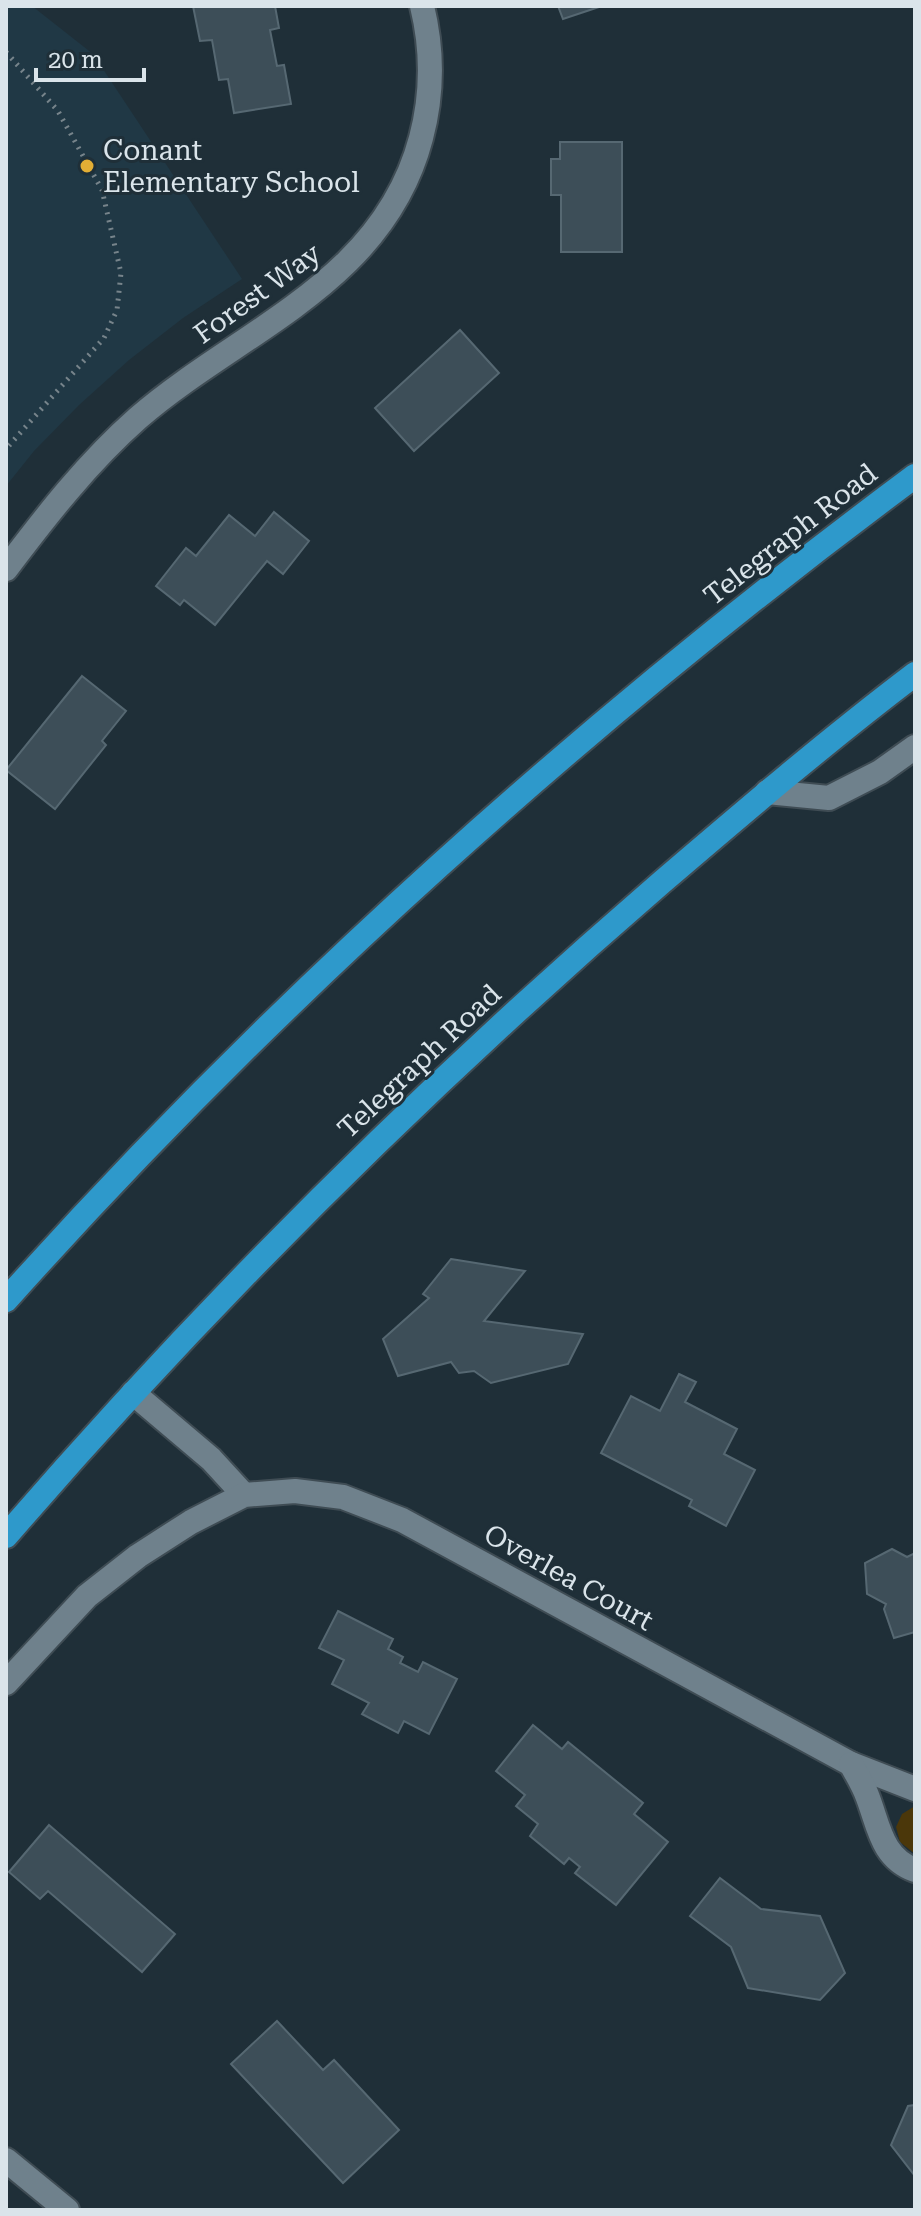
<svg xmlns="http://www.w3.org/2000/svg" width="921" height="2216" font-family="'Roboto Serif',serif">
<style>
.built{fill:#203845}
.green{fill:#4b370a}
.building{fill:#3d4e58;stroke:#566872;stroke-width:2}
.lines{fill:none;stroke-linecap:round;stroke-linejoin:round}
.minor-casing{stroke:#3f4c54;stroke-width:28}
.highway-casing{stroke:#3f4c54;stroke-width:28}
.path{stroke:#77848b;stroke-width:5;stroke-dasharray:2 6;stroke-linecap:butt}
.minor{stroke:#6f818c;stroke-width:24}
.highway{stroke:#2e99cb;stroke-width:24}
.poi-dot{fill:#e3ae35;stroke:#1f2f38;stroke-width:3}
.labels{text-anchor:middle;stroke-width:6;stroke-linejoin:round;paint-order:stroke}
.poi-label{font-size:28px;fill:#dae4ea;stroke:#1f2f38;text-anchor:start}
.street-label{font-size:28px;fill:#dae4ea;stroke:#1f2f38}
</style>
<rect width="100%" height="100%" fill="#1f2f38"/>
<path class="built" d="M 6,6 L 32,6 L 93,54 L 242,279 L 183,318 L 129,360 L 79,405 L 34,451 L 6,486 Z"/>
<path class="green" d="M 915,1806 L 915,1854 L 900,1842 L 896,1827 L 902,1814 Z"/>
<g class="building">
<path d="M 193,6 L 275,6 L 279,28 L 270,30 L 277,66 L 284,65 L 291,104 L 234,113 L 228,79 L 219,80 L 212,40 L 200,41 Z"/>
<path d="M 558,6 L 602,6 L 563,19 Z"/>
<path d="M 560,142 L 622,142 L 622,252 L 561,252 L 561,195 L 551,195 L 551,159 L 560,159 Z"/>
<path d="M 460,330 L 499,373 L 414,451 L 375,408 Z"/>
<path d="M 274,512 L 309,541 L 283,574 L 267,561 L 215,625 L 184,600 L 180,605 L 156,586 L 186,548 L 196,556 L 229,515 L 255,536 Z"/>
<path d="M 82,676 L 126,711 L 102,741 L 106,745 L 55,809 L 6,770 Z"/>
<path d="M 451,1259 L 525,1271 L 484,1321 L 583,1334 L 568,1364 L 491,1383 L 474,1371 L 459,1373 L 451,1362 L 398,1376 L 383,1339 L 429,1298 L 423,1294 Z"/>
<path d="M 679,1374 L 696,1382 L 685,1402 L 737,1429 L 724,1454 L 755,1470 L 726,1526 L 689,1506 L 692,1500 L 601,1453 L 631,1396 L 660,1411 Z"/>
<path d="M 892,1549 L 907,1557 L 915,1553 L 915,1632 L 894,1638 L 884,1609 L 886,1604 L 867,1594 L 865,1563 Z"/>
<path d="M 338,1611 L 393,1639 L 388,1649 L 403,1657 L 400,1663 L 418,1672 L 423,1662 L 457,1679 L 429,1734 L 404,1721 L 398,1733 L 362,1714 L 369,1703 L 332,1684 L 344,1660 L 319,1648 Z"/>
<path d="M 533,1725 L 562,1749 L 568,1742 L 643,1803 L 634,1814 L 668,1842 L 616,1905 L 575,1873 L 580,1867 L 569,1858 L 564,1864 L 530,1836 L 538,1824 L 516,1806 L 525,1795 L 496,1771 Z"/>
<path d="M 49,1825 L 175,1934 L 142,1972 L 48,1891 L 40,1899 L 9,1872 Z"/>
<path d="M 720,1878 L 761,1909 L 820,1916 L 845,1973 L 820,2000 L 748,1988 L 731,1947 L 690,1916 Z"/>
<path d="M 277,2021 L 323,2070 L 334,2060 L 399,2130 L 343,2183 L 231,2064 Z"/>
<path d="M 915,2105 L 915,2176 L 891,2145 L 908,2106 Z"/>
</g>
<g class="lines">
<g class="minor-casing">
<g id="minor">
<path d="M 6,569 C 46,516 88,462 138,418 C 241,329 383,283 421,138 C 433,93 433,51 422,6"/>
<path d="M 767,792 L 829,798 L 880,772 L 915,747"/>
<path d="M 133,1393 L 211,1459 L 244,1495"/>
<path d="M 6,1683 L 87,1596 L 138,1556 L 191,1522 L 244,1495 L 295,1491 L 343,1497 L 402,1520 L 851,1764 L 915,1789"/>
<path d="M 851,1764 C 857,1775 864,1786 868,1798 C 879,1827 882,1858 915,1870"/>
<path d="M 6,2160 L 67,2210"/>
</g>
</g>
<g class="highway-casing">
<g id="highway">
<path d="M 6,1300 C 277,997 589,718 915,476"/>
<path d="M 6,1536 C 208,1302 428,1084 662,882 C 745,811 828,740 915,674"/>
</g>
</g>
<path class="path" d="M 6,52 L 58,111 L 102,190 L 121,273 L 117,310 L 104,338 L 6,449"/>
<use href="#minor" class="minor"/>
<use href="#highway" class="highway"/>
</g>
<circle class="poi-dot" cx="87" cy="166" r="8"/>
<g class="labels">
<g class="poi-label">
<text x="103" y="160">Conant<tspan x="103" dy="32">Elementary School</tspan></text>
</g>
<g class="street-label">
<text transform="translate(257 293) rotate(-36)" y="10">Forest Way</text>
<text transform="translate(790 534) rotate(-38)" y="10">Telegraph Road</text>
<text transform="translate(419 1061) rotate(-43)" y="10">Telegraph Road</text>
<text transform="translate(569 1577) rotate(29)" y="10">Overlea Court</text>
</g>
</g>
<rect width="921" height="2216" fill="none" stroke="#dae4ea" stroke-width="16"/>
<path d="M36 68v12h108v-12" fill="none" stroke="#dae4ea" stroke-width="4"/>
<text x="48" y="68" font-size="24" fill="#dae4ea" stroke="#1f2f38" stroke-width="6" paint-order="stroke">20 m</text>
</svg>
